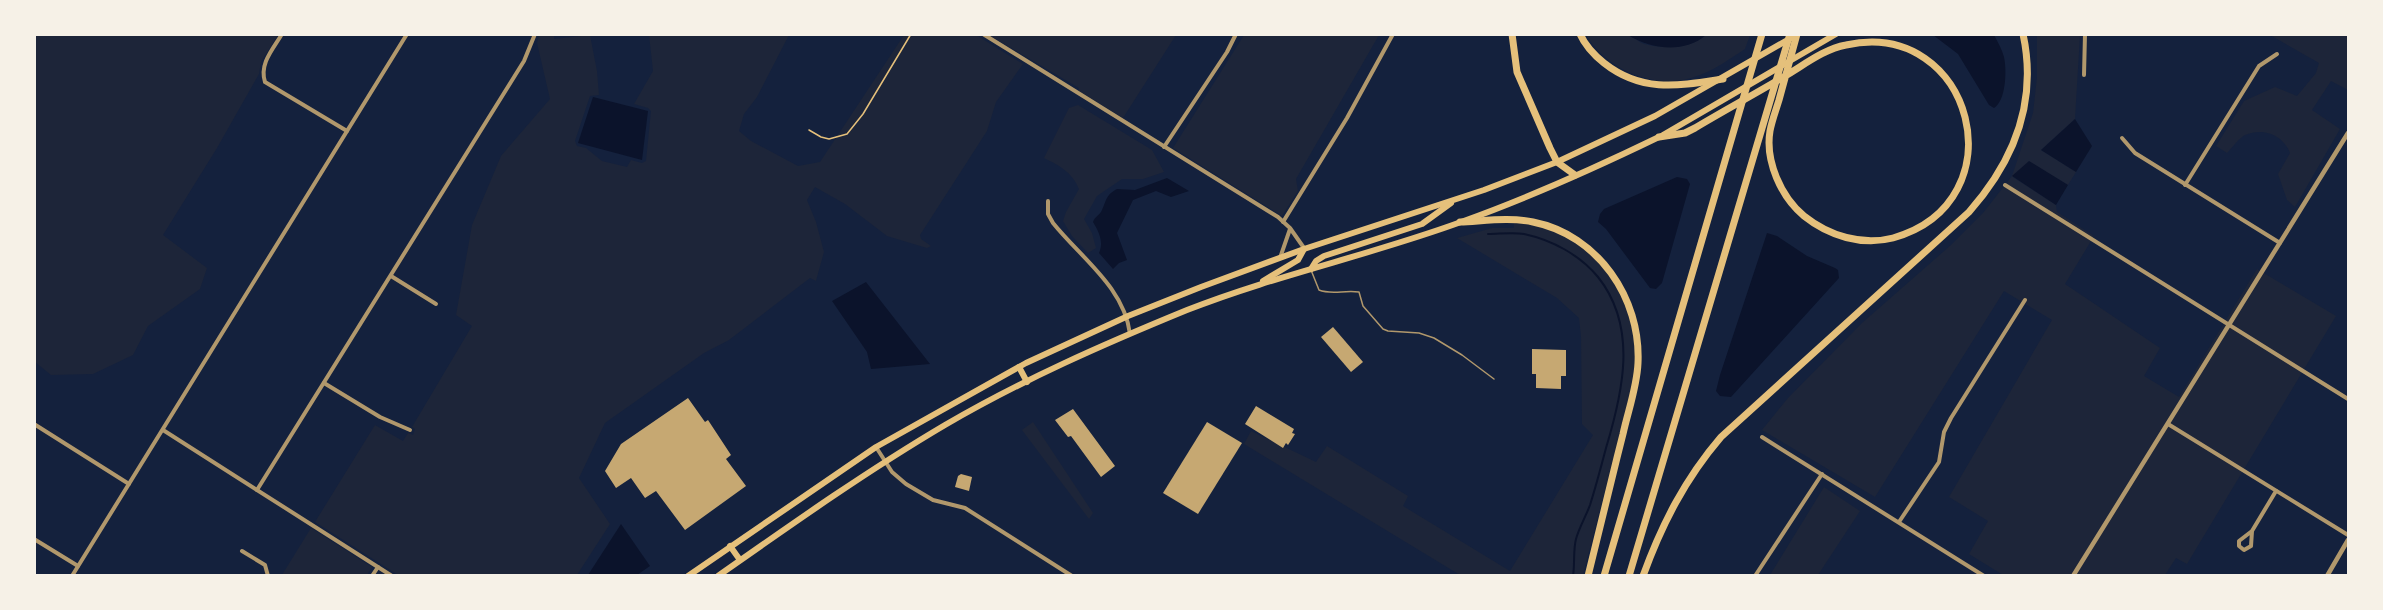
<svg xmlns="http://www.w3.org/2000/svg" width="2383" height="610" font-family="'Work Sans',sans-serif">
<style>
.green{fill:#1d2539}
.water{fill:#0b132b}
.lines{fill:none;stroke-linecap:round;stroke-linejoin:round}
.stream{stroke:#0b132b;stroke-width:2}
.building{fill:#c6a872}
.path{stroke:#e5c07b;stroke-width:1.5}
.service{stroke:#b1986c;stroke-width:1.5}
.minor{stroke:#b1986c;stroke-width:4}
.tertiary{stroke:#b1986c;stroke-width:4.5}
.primary{stroke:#e5c07b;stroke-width:6}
.trunk{stroke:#e5c07b;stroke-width:6}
.motorway{stroke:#e5c07b;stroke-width:7}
</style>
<rect width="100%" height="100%" fill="#14213d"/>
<g class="green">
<path d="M 34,35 L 278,35 L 261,62 L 259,74 L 217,148 L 163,235 L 207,268 L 200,289 L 148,326 L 133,355 L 93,374 L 51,375 L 35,362 Z"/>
<path d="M 539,35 L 554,35 L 554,39 L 590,35 L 597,71 L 599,95 L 590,96 L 575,141 L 577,146 L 586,148 L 602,161 L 627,167 L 631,160 L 642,163 L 646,161 L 651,111 L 648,108 L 634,104 L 653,71 L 649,35 L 789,35 L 757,97 L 744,114 L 739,131 L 751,141 L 798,166 L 820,162 L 904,35 L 976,35 L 1023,64 L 996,102 L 987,131 L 920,235 L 921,239 L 931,246 L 927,248 L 887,236 L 845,204 L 815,187 L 807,200 L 816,222 L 824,252 L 816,281 L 810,278 L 729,340 L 704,353 L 605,423 L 579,478 L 610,524 L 577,575 L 398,575 L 315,522 L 375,425 L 403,441 L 408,433 L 413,435 L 415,429 L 412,427 L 472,326 L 456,315 L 472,225 L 501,156 L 550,99 L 537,43 Z"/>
<path d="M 989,35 L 1176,35 L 1123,118 L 1079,91 L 1079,88 Z"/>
<path d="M 1244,35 L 1379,35 L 1296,179 L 1298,191 L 1282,216 L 1173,148 Z"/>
<path d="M 1586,35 C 1598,35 1616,31 1628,35 C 1634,36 1638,42 1644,44 C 1664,49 1690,49 1706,35 L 1750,35 L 1745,49 C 1731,58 1716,69 1700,75 C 1658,92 1609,72 1586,35 Z"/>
<path d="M 2037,35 L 2080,35 L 2075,119 L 2041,150 L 2076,172 L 2068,185 L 2029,162 L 2013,177 L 2056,205 L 2057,212 L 2094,236 L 2065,284 L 2160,348 L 2144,376 L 2179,397 L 2257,269 L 2336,316 L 2187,564 L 2176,558 L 2165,575 L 2003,575 L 1969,554 L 1988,521 L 1949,497 L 2052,320 L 2004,291 L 1875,497 L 1762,430 L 1788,398 L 1862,323 L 1951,245 L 1983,213 L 2012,176 L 2033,113 L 2037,77 Z"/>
<path d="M 2270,35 L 2348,35 L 2348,90 L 2331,81 L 2312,110 L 2340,129 L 2295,207 L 2287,200 L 2278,174 L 2290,153 C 2283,135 2264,127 2245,135 C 2239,138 2232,148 2227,153 L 2216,146 L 2244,101 L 2275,87 L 2297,96 L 2316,73 L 2319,63 Z"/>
<path d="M 1078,105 L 1152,150 L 1164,172 L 1143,179 L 1122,179 L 1097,196 L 1084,219 L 1092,233 L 1096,248 L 1088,253 L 1072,236 L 1063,221 L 1066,212 L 1079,189 C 1072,172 1060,166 1044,158 L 1069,108 Z"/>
<path d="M 1514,223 C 1569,225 1614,266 1631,318 C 1636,337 1635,358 1634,378 L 1583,575 L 1460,575 L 1244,444 L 1251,431 L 1316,462 L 1327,446 L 1408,496 L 1403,506 L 1510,571 L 1593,435 L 1582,424 L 1581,337 L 1579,318 L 1557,298 L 1457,238 L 1492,228 L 1514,228 Z"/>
<path d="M 1033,422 L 1093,513 L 1089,519 L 1022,430 Z"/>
<path d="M 1824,487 L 1860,511 L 1818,575 L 1770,575 Z"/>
<path d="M 311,528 L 372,567 L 367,575 L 282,575 Z"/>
</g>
<g class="water">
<path d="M 1628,35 L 1706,35 C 1684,54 1650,49 1628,35 Z"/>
<path d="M 1933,35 L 1994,35 C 1998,42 2002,50 2004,57 C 2007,70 2006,101 1994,108 L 1989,105 L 1958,54 Z"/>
<path d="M 593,97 L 648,111 L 642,160 L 578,143 Z"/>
<path d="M 2075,119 L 2092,146 L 2076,172 L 2041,150 Z"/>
<path d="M 2029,161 L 2068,185 L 2056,205 L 2012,176 Z"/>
<path d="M 1677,177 L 1687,179 L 1690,184 L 1662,283 L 1656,289 L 1650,288 L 1606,229 L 1598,222 L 1600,214 L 1604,209 Z"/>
<path d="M 1167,178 L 1189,191 L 1171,197 L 1156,191 L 1133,200 L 1117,233 L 1127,260 L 1119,263 L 1113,269 L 1099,253 C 1104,242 1099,232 1093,222 C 1095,216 1100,215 1102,210 C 1107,199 1106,195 1117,189 L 1135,190 Z"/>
<path d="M 1767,233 L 1777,236 L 1807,256 L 1835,268 L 1838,270 L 1839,278 L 1731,397 L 1720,396 L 1716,391 L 1720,375 Z"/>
<path d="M 866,282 L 930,364 L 871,369 L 867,352 L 832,301 Z"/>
<path d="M 621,524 L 650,566 L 637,575 L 588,575 Z"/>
</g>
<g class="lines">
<path class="stream" d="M 1488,234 C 1499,234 1513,232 1524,234 C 1552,240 1580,255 1598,277 C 1638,327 1623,392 1606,448 C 1601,467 1596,486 1590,505 C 1586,516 1579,528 1576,539 C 1573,550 1575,564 1573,576"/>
</g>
<g class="building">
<path d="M 1333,327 L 1363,362 L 1351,372 L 1321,337 Z"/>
<path d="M 1532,349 L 1566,350 L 1566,376 L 1561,376 L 1561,389 L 1536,388 L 1536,374 L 1532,374 Z"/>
<path d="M 688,398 L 705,422 L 708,420 L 731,455 L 726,459 L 746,486 L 685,530 L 656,491 L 645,498 L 631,478 L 616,488 L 605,471 L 621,444 Z"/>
<path d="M 1256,406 L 1294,429 L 1292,433 L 1295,434 L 1288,445 L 1286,443 L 1283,448 L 1245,424 Z"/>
<path d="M 1073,409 L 1115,466 L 1101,477 L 1071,436 L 1068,437 L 1055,420 Z"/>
<path d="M 1207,422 L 1242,443 L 1198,514 L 1163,493 Z"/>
<path d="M 961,474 L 972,477 L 969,491 L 955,487 L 958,476 Z"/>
</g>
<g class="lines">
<path class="path" d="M 809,130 L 821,137 L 829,139 L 847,134 L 863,114 L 911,34"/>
<path class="service" d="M 1311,270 L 1319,290 C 1331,295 1344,290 1359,292 L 1363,306 L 1383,329 L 1388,331 L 1419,333 L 1434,338 L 1462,355 L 1494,379"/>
<g class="minor">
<path d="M 282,34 C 273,49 259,64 265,82 L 347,131"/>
<path d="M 983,34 L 1278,217 L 1290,228 L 1304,248"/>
<path d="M 2084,75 L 2085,34"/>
<path d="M 2122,138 L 2135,153 L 2280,243"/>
<path d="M 1164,147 L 1227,52 L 1236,34"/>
<path d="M 2005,185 L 2348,399"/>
<path d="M 2185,185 L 2259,66 L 2277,54"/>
<path d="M 1048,201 L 1048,214 L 1053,223 C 1081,258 1124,287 1130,334"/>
<path d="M 1283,222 L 1347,118 L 1393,34"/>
<path d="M 1280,258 L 1290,229"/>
<path d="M 391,276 L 436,304"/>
<path d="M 324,383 L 380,417 L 410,430"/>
<path d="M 34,424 L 129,484"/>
<path d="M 2168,424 L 2348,535"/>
<path d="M 163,430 L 392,576"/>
<path d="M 1762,437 L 1984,576"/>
<path d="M 876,447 L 892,472 L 906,484 L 933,500 L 965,508 L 1072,576"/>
<path d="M 257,490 L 524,61 L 535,34"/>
<path d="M 1899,522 L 1939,462 L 1944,432 L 1951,418 L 2025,300"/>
<path d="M 2252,531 L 2239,541 L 2239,546 L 2244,550 L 2251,546 L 2252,531 L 2276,491"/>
<path d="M 34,539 L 78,566"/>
<path d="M 242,551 L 265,565 L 268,576"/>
<path d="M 72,576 L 407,34"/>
<path d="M 372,576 L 378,567"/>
<path d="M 1755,576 L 1822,474"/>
</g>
<g class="tertiary">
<path d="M 2073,576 L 2348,133"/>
<path d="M 2327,576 L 2348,540"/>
</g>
<path class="primary" d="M 1663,135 L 1836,34"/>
<g class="trunk">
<path d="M 1311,269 L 1316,261 L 1324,256 L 1422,224 L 1451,203"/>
<path d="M 1263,281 L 1298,260 L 1304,249"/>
<path d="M 1019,367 L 1027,382"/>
<path d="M 730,546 L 740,560"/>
<path d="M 688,576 L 876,447 L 1026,363 L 1128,316 L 1201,287 L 1304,249 L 1484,190 L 1557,162 L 1655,116 L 1791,38"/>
<path d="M 718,576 C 792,524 867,471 945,425 C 1022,380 1104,344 1187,310 C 1276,275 1371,255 1461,222 C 1528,198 1595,168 1659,137"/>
</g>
<g class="motorway">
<path d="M 1512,34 L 1517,72 L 1550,148 L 1557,162 L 1575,175"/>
<path d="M 1580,34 C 1585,45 1594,55 1604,63 C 1642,93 1678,86 1723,79"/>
<path d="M 1659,137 L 1685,133 L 1695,128 C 1725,110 1755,94 1785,76 C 1804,65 1824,49 1846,45 C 1973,17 2021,202 1893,238 C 1862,246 1829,236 1804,216 C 1781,197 1765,161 1770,131 C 1772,120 1776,110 1779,100 C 1785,78 1791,56 1797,34"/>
<path d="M 1460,222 C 1484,221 1510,217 1533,222 C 1598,235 1641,298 1638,363 C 1637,387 1628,411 1623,434 C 1611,481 1600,528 1588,576"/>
<path d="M 1604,576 L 1762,34"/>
<path d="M 1629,576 L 1790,34"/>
<path d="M 1643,576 C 1662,524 1685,479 1721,437 L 1969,212 C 2014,161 2038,103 2023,34"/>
</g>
</g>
<rect width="2383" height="610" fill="none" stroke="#f6f1e7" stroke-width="72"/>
</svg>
